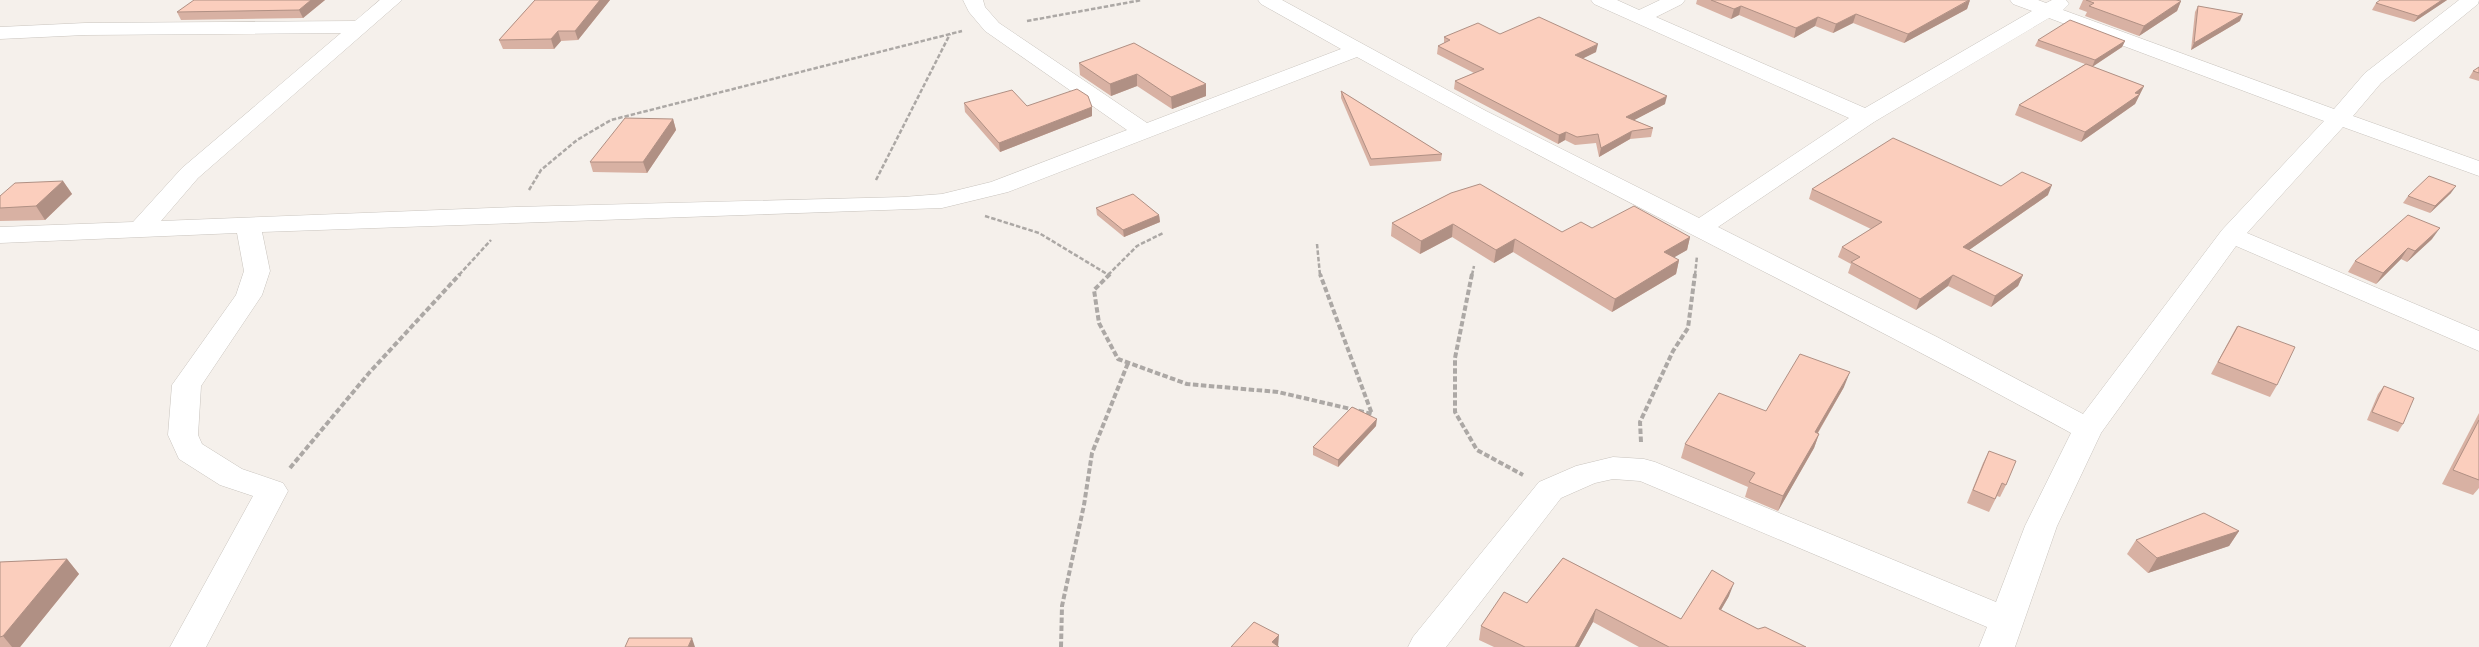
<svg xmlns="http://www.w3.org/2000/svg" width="2479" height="647" font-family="'Exo 2',sans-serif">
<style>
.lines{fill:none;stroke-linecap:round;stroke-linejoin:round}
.minor-casing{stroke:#c9c4be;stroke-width:1}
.path-far1{stroke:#aca8a5;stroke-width:2.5;stroke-dasharray:4.5 2;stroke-linecap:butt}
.path{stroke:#aca8a5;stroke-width:4;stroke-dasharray:5.5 2.5;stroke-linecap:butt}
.minor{fill:#fff;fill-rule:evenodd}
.wall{fill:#d8b1a3}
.shaded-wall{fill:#b09084}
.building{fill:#fbcebd;stroke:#b09084}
</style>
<rect width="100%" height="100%" fill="#f5f0eb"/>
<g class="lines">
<g class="minor-casing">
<path id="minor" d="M 380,0 L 402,0 L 198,178 L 161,221 L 516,207 L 903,197 L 942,194 L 991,182 L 1127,130 L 985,31 L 969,12 L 963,0 L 983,0 L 985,7 L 999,23 L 1147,123 L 1341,49 L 1261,4 L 1258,0 L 1282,0 L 1486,111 L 1699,218 L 1849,118 L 1594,4 L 1591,0 L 1617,0 L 1639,10 L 1660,0 L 1685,0 L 1682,4 L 1656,17 L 1865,108 L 2032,11 L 2013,4 L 2010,0 L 2038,0 L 2046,3 L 2052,0 L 2066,0 L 2069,4 L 2063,10 L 2334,109 L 2365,73 L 2459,0 L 2479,0 L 2478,4 L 2381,83 L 2353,116 L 2479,161 L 2479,176 L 2343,127 L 2247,233 L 2479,331 L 2479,351 L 2236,246 L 2101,433 L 2057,526 L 2015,647 L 1979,647 L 1987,627 L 1640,481 L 1613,479 L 1595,483 L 1561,498 L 1446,647 L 1408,647 L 1413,637 L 1539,482 L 1576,466 L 1613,457 L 1644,459 L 1655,462 L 1996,602 L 2025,526 L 2071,433 C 1835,304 1592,188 1357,57 L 1008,192 L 942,208 L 262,232 L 270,271 L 262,295 L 201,386 L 198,435 L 202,444 L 242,469 L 283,483 L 288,491 L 206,647 L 170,647 L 253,496 L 220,485 L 179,459 L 168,435 L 172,385 L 236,295 L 244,271 L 237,233 L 0,243 L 0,227 L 133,222 L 182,168 L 341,33 L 85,35 L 0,39 L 0,27 L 85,23 L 355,21 ZM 2049,18 L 2324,121 L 2222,230 L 2083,414 L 1937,337 L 1718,227 L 1874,122 Z"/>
</g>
<g class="path-far1">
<path d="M 1027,21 L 1142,0"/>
<path d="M 876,180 L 950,34"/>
<path d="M 529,190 L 541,170 L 577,140 L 611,120 L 962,31"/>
<path d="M 985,216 L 1039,233 L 1107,274"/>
<path d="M 1317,244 L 1320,275"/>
<path d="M 459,275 L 491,240"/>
<path d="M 1108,275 L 1137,246 L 1163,233"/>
<path d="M 1472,275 L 1474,266"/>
<path d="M 1695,275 L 1697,256"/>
</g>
<g class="path">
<path d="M 1110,274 L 1094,290 L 1099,323 L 1118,359 L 1187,384 L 1278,392 L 1372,414 L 1320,274"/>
<path d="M 1472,274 L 1455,358 L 1455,412 L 1477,450 L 1523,475"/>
<path d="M 1641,442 L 1640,422 L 1673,351 L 1688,328 L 1695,274"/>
<path d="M 290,468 L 369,373 L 460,274"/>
<path d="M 1061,647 L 1062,606 L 1084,505 L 1092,453 L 1128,363"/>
</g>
<use href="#minor" class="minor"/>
</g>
<g class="wall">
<path d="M 325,0 L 303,18 L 181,20 L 177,12 Z"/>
<path d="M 535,0 L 610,0 L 578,40 L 561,41 L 554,49 L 503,49 L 499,40 Z"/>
<path d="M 1697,0 L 1970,0 L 1967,9 L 1904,43 L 1853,23 L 1833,33 L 1815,26 L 1794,38 L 1739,15 L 1731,19 L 1696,4 Z"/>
<path d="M 2083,0 L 2176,0 L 2181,1 L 2177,11 L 2139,36 L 2085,16 L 2087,12 L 2079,9 Z"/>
<path d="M 2447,0 L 2414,22 L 2372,10 L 2376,3 Z"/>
<path d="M 2198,6 L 2240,21 L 2191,50 L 2195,12 Z"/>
<path d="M 1500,34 L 1596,52 L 1583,58 L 1665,104 L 1634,120 L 1653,128 L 1651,137 L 1630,139 L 1599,157 L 1596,143 L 1575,145 L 1565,140 L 1558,144 L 1454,89 L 1455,81 L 1474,73 L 1437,54 L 1438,46 L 1444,43 L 1444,37 Z"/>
<path d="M 2038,40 L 2125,41 L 2122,47 L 2092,67 L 2144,86 L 2135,104 L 2081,142 L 2015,115 L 2019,105 L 2085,64 L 2035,46 Z"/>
<path d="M 1079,63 L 1206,84 L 1206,96 L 1172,109 L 1137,86 L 1111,96 L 1080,75 Z"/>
<path d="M 2479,67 L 2479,81 L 2469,78 L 2473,71 Z"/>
<path d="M 1341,91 L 1442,154 L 1441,161 L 1370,166 L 1341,98 Z"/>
<path d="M 964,103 L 1027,106 L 1092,107 L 1092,116 L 1000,152 L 965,112 Z"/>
<path d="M 673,119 L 676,130 L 647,173 L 593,172 L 590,162 Z"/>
<path d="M 63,181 L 72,194 L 45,220 L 0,221 L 0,196 Z"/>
<path d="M 2001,186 L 2048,195 L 1969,250 L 2023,275 L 2018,286 L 1991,307 L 1948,286 L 1916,310 L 1848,273 L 1851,264 L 1838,257 L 1842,247 L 1871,229 L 1809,199 L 1812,189 Z"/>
<path d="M 1451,193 L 1562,232 L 1592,228 L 1690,237 L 1687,250 L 1674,257 L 1679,260 L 1676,274 L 1612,312 L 1513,252 L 1494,263 L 1452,237 L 1420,254 L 1391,236 L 1392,223 Z"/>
<path d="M 2451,193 L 2430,213 L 2403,203 L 2408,196 Z"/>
<path d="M 1096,208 L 1159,215 L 1160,222 L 1124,237 L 1097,215 Z"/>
<path d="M 2432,239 L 2407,262 L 2401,259 L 2376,284 L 2348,272 L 2355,261 Z"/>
<path d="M 2237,326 L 2277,385 L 2270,397 L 2211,374 Z"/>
<path d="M 2384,386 L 2403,424 L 2398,432 L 2367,420 L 2378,394 Z"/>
<path d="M 1844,387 L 1818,433 L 1819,434 L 1814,448 L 1778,511 L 1745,497 L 1748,487 L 1681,458 L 1685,444 L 1766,411 Z"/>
<path d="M 2479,413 L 2479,488 L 2473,495 L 2442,484 Z"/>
<path d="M 1376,426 L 1338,467 L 1313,455 L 1313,447 Z"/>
<path d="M 1989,451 L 2006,485 L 2000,497 L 1997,496 L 1989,512 L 1967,503 L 1983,463 Z"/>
<path d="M 2239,531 L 2229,546 L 2148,573 L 2127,554 L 2136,540 Z"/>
<path d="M 1563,558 L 1681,619 L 1729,596 L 1721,610 L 1758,629 L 1806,647 L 1639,647 L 1593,622 L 1579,647 L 1494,647 L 1479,640 L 1481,626 L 1527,603 Z"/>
<path d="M 67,559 L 79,574 L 20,647 L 0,647 L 0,562 Z"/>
</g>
<g class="shaded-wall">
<path d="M 311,0 L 325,0 L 303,18 L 299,10 Z"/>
<path d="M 600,0 L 610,0 L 578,40 L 575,31 Z"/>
<path d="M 1970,0 L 1967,9 L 1904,43 L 1908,34 Z"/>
<path d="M 2442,0 L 2447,0 L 2414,22 L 2418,16 Z"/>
<path d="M 2181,1 L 2177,11 L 2139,36 L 2144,26 Z"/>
<path d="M 1741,6 L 1739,15 L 1731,19 L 1734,9 Z"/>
<path d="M 1856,14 L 1853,23 L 1833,33 L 1836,24 Z"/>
<path d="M 2243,14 L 2240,21 L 2191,50 L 2194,43 Z"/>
<path d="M 1818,17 L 1815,26 L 1794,38 L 1796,28 Z"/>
<path d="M 558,31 L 561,41 L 554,49 L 551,39 Z"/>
<path d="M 2125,41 L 2122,47 L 2092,67 L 2095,60 Z"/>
<path d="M 1598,44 L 1596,52 L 1574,63 L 1575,55 Z"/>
<path d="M 1137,74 L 1137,86 L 1111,96 L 1110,84 Z"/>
<path d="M 1206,84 L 1206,96 L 1172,109 L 1171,97 Z"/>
<path d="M 2144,86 L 2135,104 L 2081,142 L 2085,132 Z"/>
<path d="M 1667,96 L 1665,104 L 1625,125 L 1626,117 Z"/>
<path d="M 1092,107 L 1092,116 L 1000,152 L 999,143 Z"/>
<path d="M 673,119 L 676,130 L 647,173 L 643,162 Z"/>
<path d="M 1632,131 L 1630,139 L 1599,157 L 1601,148 Z"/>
<path d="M 1566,132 L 1565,140 L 1558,144 L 1559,135 Z"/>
<path d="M 63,181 L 72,194 L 45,220 L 36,206 Z"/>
<path d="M 2052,185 L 2048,195 L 1959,257 L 1963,247 Z"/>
<path d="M 2456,186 L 2451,193 L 2430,213 L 2435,206 Z"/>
<path d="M 1159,215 L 1160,222 L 1124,237 L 1123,230 Z"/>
<path d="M 1453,224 L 1452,237 L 1420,254 L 1421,241 Z"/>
<path d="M 2440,228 L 2432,239 L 2407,262 L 2415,251 Z"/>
<path d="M 1690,237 L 1687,250 L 1661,265 L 1664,252 Z"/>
<path d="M 1515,239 L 1513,252 L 1494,263 L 1496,250 Z"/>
<path d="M 2408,248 L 2401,259 L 2376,284 L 2383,273 Z"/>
<path d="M 1679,260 L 1676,274 L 1612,312 L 1615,299 Z"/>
<path d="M 1953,275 L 1948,286 L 1916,310 L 1920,299 Z"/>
<path d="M 2023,275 L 2018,286 L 1991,307 L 1995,296 Z"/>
<path d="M 1850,372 L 1844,387 L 1810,446 L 1815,432 Z"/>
<path d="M 1377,419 L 1376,426 L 1338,467 L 1338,460 Z"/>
<path d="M 1819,434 L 1814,448 L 1778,511 L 1783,496 Z"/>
<path d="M 2239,531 L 2229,546 L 2148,573 L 2157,558 Z"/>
<path d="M 67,559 L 79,574 L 20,647 L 12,647 L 3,636 Z"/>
<path d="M 1734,583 L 1729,596 L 1714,622 L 1719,609 Z"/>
<path d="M 1596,609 L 1593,622 L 1579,647 L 1575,647 Z"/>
<path d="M 1279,635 L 1278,647 L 1272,642 Z"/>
<path d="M 692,638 L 695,647 L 688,647 Z"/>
</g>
<g class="building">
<path d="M 194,0 L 311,0 L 299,10 L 177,12 Z"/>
<path d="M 535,0 L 600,0 L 575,31 L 558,31 L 551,39 L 499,40 Z"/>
<path d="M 1711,0 L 1969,0 L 1908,34 L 1856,14 L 1836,24 L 1818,17 L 1796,28 L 1741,6 L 1734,9 Z"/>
<path d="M 2086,0 L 2176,0 L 2181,1 L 2144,26 L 2089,6 L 2094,3 Z"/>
<path d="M 2380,0 L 2442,0 L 2418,16 L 2376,3 Z"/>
<path d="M 2198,6 L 2243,14 L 2194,43 Z"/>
<path d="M 1539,17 L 1598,44 L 1575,55 L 1667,96 L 1626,117 L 1653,128 L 1632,131 L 1601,148 L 1598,134 L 1577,137 L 1566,132 L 1559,135 L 1455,81 L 1484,69 L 1438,46 L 1450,40 L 1444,37 L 1478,23 L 1500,34 Z"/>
<path d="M 2070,20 L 2125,41 L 2095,60 L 2038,40 Z"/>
<path d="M 1134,43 L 1206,84 L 1171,97 L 1137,74 L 1110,84 L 1079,63 Z"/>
<path d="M 2086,64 L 2144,86 L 2135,93 L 2140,94 L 2085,132 L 2019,105 Z"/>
<path d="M 2479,67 L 2479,73 L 2473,71 Z"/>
<path d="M 1077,89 L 1088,96 L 1092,107 L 999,143 L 964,103 L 1012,90 L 1027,106 Z"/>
<path d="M 1341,91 L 1442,154 L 1371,159 Z"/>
<path d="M 625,118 L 673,119 L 643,162 L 590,162 Z"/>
<path d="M 1893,138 L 2001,186 L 2022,172 L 2052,185 L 1963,247 L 2023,275 L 1995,296 L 1953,275 L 1920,299 L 1851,262 L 1860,257 L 1842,247 L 1882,222 L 1812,189 Z"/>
<path d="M 2429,176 L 2456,186 L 2435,206 L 2408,196 Z"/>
<path d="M 63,181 L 36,206 L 0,208 L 0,196 L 15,183 Z"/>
<path d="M 1480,184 L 1562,232 L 1581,222 L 1592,228 L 1634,206 L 1690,237 L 1664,252 L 1679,260 L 1615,299 L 1515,239 L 1496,250 L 1453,224 L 1421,241 L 1392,223 L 1451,193 Z"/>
<path d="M 1133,194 L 1159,215 L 1123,230 L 1096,208 Z"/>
<path d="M 2408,215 L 2440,228 L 2415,251 L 2408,248 L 2383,273 L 2355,261 Z"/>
<path d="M 2238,326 L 2295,347 L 2277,385 L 2218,362 Z"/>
<path d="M 1800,354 L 1850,372 L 1815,432 L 1819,434 L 1783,496 L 1749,482 L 1755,473 L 1685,444 L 1719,393 L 1766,411 Z"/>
<path d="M 2384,386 L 2414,398 L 2403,424 L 2372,412 Z"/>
<path d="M 1352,407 L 1377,419 L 1338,460 L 1313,447 Z"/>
<path d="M 2479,420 L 2479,480 L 2453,470 Z"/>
<path d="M 1989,451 L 2016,461 L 2006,485 L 2002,483 L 1995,499 L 1973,490 Z"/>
<path d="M 2204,513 L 2239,531 L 2157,558 L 2136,540 Z"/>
<path d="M 1563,558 L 1681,619 L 1712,570 L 1734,583 L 1719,609 L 1758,629 L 1765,627 L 1806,647 L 1669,647 L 1596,609 L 1575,647 L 1525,647 L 1481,626 L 1504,592 L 1527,603 Z"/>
<path d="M 67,559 L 3,636 L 0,637 L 0,562 Z"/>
<path d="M 1254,622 L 1279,635 L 1272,642 L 1279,647 L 1231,647 Z"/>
<path d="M 629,638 L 692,638 L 688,647 L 625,647 Z"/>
</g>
</svg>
